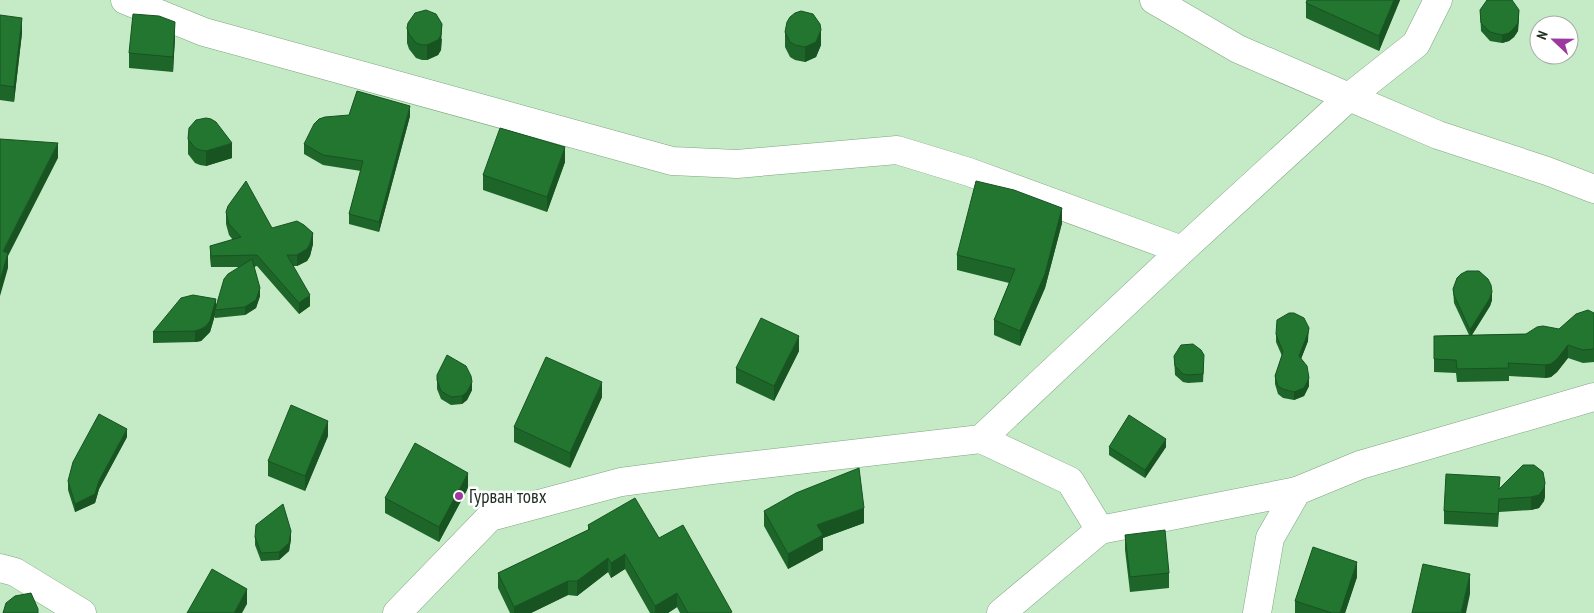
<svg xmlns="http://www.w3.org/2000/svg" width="1594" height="613" font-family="'PT Sans Narrow',sans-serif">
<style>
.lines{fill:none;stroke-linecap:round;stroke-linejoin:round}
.street-casing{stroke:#80a481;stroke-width:29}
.street{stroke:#fff;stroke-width:28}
.wall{fill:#1e6529}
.shaded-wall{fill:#185322}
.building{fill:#237630;stroke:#185322}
.poi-dot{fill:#9b39a0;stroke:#fff;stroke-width:2}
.labels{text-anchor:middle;stroke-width:5;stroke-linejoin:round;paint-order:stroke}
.poi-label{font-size:19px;fill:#1e2d1f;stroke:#fff;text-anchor:start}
</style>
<rect width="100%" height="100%" fill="#c4ebc5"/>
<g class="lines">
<g class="street-casing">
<g id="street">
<path d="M 125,0 L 204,32 L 672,161 L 737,164 L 897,150 L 969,172 L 1182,250"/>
<path d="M 1154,0 L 1238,49 L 1349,97 L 1438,135 L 1547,171 L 1594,189"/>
<path d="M 981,439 L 1070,481 L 1100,530 L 1297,491"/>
<path d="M 0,568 L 15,572 L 82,613"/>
<path d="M 397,613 L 490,517 L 621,482 L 712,470 L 981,439 L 1182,250 L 1349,97 L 1416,44 L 1438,0"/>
<path d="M 1001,613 L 1100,530"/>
<path d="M 1257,613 L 1270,538 L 1297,491 L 1360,465 L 1594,397"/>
</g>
</g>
<use href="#street" class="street"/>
</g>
<g class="wall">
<path d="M 1400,0 L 1379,51 L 1306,18 L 1306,3 Z"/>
<path d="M 1480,10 L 1519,18 L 1518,31 L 1514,37 L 1509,41 L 1502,43 L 1490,41 L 1481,31 Z"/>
<path d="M 0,15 L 22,33 L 14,102 L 0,100 Z"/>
<path d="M 407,28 L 442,39 L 441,50 L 438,55 L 427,60 L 422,60 L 416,58 L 409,49 L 407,43 Z"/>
<path d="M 785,32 L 821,45 L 816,57 L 805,62 L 795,60 L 790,57 L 785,47 Z"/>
<path d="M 175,37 L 173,72 L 129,68 L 129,53 Z"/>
<path d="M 410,116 L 379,232 L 349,224 L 349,214 L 361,171 L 323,165 L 304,154 L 304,144 Z"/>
<path d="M 188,139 L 232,158 L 206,166 L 200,165 L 195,163 L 188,154 Z"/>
<path d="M 565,162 L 547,212 L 483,190 L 483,175 Z"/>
<path d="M 226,212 L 272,228 L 313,244 L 310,256 L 307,261 L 297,266 L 293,266 L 310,306 L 299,314 L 257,266 L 254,267 L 260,296 L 256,308 L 245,315 L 215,318 L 215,315 L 210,332 L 201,341 L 195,342 L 153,343 L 153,332 L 216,306 L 240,267 L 211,267 L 210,258 L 210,246 L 233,240 L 229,235 L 226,224 Z"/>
<path d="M 1062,223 L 1045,288 L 1020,346 L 994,335 L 994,320 L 1009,283 L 957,270 L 957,255 Z"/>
<path d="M 1453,289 L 1492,300 L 1490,306 L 1472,335 L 1526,334 L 1559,329 L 1594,313 L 1594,362 L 1583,363 L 1568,358 L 1557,372 L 1551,377 L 1545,378 L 1509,376 L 1509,381 L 1457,382 L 1456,373 L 1434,372 L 1434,336 L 1469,335 L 1454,303 Z"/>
<path d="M 1309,328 L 1308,341 L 1301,359 L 1309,386 L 1304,396 L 1294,400 L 1283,398 L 1278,394 L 1275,384 L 1275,376 L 1282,356 L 1276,342 L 1276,334 Z"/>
<path d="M 799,351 L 774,401 L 736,383 L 736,368 Z"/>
<path d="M 1174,356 L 1204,363 L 1203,382 L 1188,383 L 1183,382 L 1175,375 Z"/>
<path d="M 437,375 L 472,390 L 467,400 L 462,404 L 451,405 L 441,399 L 437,389 Z"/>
<path d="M 602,397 L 570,468 L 514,442 L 514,427 Z"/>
<path d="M 328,436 L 305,491 L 268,476 L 268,461 Z"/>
<path d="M 127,437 L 99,489 L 95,503 L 75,512 L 68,490 L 68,481 Z"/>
<path d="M 1109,447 L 1166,447 L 1145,478 L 1109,455 Z"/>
<path d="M 468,488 L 439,542 L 385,513 L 385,498 Z"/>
<path d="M 1500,488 L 1545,496 L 1544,501 L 1539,508 L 1531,510 L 1499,512 L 1498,527 L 1444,524 L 1444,511 Z"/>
<path d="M 764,511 L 864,523 L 823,538 L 823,550 L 788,569 L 764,526 Z"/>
<path d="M 588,525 L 659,538 L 732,613 L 680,613 L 677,607 L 668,613 L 650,613 L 625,569 L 611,578 L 608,572 L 577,596 L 568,595 L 531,613 L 510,613 L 498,588 L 498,573 L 588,530 Z"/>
<path d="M 1125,535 L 1169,573 L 1169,588 L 1130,592 L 1125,550 Z"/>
<path d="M 255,537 L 291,539 L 289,551 L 279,560 L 261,561 L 255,545 Z"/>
<path d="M 1357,577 L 1345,613 L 1295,613 L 1295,601 Z"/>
</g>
<g class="shaded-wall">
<path d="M 1394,0 L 1400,0 L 1379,51 L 1379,36 Z"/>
<path d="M 1519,10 L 1518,31 L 1514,37 L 1509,41 L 1502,43 L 1502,35 Z"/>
<path d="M 22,18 L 22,33 L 14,102 L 14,87 Z"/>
<path d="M 175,22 L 175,37 L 173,72 L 173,57 Z"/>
<path d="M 442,24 L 441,50 L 438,55 L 427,60 L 427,45 Z"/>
<path d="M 821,30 L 821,45 L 816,57 L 805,62 L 805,47 Z"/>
<path d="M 410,106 L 410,116 L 379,232 L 379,222 Z"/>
<path d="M 58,143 L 58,158 L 8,256 L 8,268 L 0,296 L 0,281 L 3,251 Z"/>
<path d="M 232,143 L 232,158 L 206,166 L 206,151 Z"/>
<path d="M 565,147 L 565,162 L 547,212 L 547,197 Z"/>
<path d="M 1062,208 L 1062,223 L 1045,288 L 1020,346 L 1020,331 Z"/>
<path d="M 313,233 L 313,244 L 310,256 L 307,261 L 297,266 L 297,255 Z"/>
<path d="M 260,288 L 260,296 L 256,308 L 245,315 L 245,307 Z"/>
<path d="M 1492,292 L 1492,300 L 1490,306 L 1470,338 L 1470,330 Z"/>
<path d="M 310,295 L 310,306 L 299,314 L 299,303 Z"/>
<path d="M 216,299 L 216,310 L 215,310 L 215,315 L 210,332 L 201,341 L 195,342 L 195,331 Z"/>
<path d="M 1308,333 L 1308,341 L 1299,364 L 1299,356 Z"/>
<path d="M 799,336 L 799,351 L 774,401 L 774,386 Z"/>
<path d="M 1568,345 L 1568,358 L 1557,372 L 1551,377 L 1545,378 L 1545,365 Z"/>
<path d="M 1309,378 L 1309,386 L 1304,396 L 1294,400 L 1294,392 Z"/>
<path d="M 472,382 L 472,390 L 467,400 L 462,404 L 462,396 Z"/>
<path d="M 602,382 L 602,397 L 570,468 L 570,453 Z"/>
<path d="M 328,421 L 328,436 L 305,491 L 305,476 Z"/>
<path d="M 127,429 L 127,437 L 99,489 L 95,503 L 75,512 L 75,504 L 99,481 Z"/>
<path d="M 1166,439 L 1166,447 L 1145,478 L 1145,470 Z"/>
<path d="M 468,473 L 468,488 L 439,542 L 439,527 Z"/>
<path d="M 1545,483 L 1545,496 L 1544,501 L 1539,508 L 1531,510 L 1531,497 Z"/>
<path d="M 864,508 L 864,523 L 823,538 L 823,550 L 788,569 L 788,554 L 817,525 Z"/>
<path d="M 291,531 L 291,539 L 289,551 L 279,560 L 279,552 Z"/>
<path d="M 625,554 L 625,569 L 611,578 L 611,563 Z"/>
<path d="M 608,558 L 608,572 L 577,596 L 577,581 Z"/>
<path d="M 1357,562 L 1357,577 L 1345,613 L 1340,613 Z"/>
<path d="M 1470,574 L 1470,594 L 1466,613 L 1461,613 Z"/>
<path d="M 568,581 L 568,595 L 531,613 L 514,613 L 514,607 Z"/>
<path d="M 247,589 L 247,604 L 242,613 L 234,613 Z"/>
<path d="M 677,593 L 677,607 L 668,613 L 655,613 L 655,606 Z"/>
</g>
<g class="building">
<path d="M 1307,0 L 1394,0 L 1379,36 L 1306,3 Z"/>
<path d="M 1487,0 L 1512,0 L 1519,10 L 1518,23 L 1514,28 L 1509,33 L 1502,35 L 1490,32 L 1481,23 L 1480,10 Z"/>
<path d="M 426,10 L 436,14 L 442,24 L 441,35 L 438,40 L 427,45 L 422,45 L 416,43 L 409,34 L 407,28 L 408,23 L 415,13 Z"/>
<path d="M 801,11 L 813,14 L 820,24 L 821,30 L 816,42 L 805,47 L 795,45 L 790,42 L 785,32 L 787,22 L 790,17 L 795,13 Z"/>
<path d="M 133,14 L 159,16 L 175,22 L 173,57 L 129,53 Z"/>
<path d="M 0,15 L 22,18 L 14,87 L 0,85 Z"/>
<path d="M 357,91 L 410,106 L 379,222 L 349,214 L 363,161 L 323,155 L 304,144 L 314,124 L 319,119 L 325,117 L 349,115 Z"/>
<path d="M 206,118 L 211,119 L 216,122 L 232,143 L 206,151 L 200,150 L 195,148 L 188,139 L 189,128 L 196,120 Z"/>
<path d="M 500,128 L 565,147 L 547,197 L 483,175 Z"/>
<path d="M 0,139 L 58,143 L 3,251 L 8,253 L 0,281 Z"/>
<path d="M 246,181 L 272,228 L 297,221 L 304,225 L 313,233 L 310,244 L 307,249 L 297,255 L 287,255 L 310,295 L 299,303 L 257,255 L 211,256 L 210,246 L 241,237 L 229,224 L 226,212 L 228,206 Z"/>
<path d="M 976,181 L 1014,190 L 1062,208 L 1045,274 L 1020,331 L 994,320 L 1015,269 L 957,255 Z"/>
<path d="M 252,259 L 260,288 L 256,300 L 245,307 L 215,310 L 224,279 L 228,274 Z"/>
<path d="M 1467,271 L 1479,271 L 1488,279 L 1491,285 L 1492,292 L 1490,298 L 1470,330 L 1454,295 L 1453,289 L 1457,278 L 1461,274 Z"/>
<path d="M 193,295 L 216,299 L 210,321 L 206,326 L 201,329 L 195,331 L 153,332 L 181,298 Z"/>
<path d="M 1588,310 L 1594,313 L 1594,349 L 1583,350 L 1568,345 L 1557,359 L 1551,364 L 1545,365 L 1508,363 L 1509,368 L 1457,369 L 1456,360 L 1434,359 L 1434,336 L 1526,334 L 1537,327 L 1543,326 L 1559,329 L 1576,314 Z"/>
<path d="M 1289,313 L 1294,313 L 1304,318 L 1309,328 L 1308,333 L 1299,356 L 1307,366 L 1309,378 L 1304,388 L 1294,392 L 1283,389 L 1278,386 L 1275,376 L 1283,352 L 1276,334 L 1277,320 Z"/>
<path d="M 761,318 L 799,336 L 774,386 L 736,368 Z"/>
<path d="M 1193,344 L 1201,350 L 1204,355 L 1203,374 L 1188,375 L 1183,374 L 1175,366 L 1174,356 L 1181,345 Z"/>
<path d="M 447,355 L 466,366 L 471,376 L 472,382 L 467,392 L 462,396 L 451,397 L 441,391 L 437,380 L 437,375 Z"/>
<path d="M 546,357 L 602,382 L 570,453 L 514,427 Z"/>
<path d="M 291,405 L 328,421 L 305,476 L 268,461 Z"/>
<path d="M 99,414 L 127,429 L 99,481 L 95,494 L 75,504 L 68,481 L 73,462 Z"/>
<path d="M 1129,415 L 1166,439 L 1145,470 L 1109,447 Z"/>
<path d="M 415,443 L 468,473 L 439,527 L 385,498 Z"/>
<path d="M 1523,465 L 1534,465 L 1543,472 L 1545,483 L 1544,488 L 1539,495 L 1531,497 L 1499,499 L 1498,514 L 1444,511 L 1446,474 L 1500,477 L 1499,489 Z"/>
<path d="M 859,468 L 864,508 L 817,525 L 823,535 L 788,554 L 764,511 L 796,493 Z"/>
<path d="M 635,498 L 659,538 L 683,525 L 732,612 L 730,613 L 688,613 L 677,593 L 655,606 L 625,554 L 611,563 L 608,558 L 577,581 L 568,581 L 514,607 L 498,573 L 590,529 L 588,525 Z"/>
<path d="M 283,504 L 291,531 L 289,543 L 279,552 L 261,553 L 255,537 L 256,525 Z"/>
<path d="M 1165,530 L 1169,573 L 1130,577 L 1125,535 Z"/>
<path d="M 1313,547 L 1357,562 L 1340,613 L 1332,613 L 1295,601 Z"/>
<path d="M 1423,564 L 1470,574 L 1461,613 L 1412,613 Z"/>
<path d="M 212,569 L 247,589 L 234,613 L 187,613 Z"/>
<path d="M 31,593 L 38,609 L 38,613 L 3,613 L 6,603 L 15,596 Z"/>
</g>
<circle class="poi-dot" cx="459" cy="496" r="5"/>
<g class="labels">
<g class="poi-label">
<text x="469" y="503">Гурван товх</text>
</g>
</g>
<g transform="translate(1554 40) rotate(292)"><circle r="24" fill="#ffffff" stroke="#a5aba5"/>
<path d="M0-4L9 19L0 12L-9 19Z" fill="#9b39a0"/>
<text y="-8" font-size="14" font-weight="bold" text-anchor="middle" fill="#1e2d1f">N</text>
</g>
</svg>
